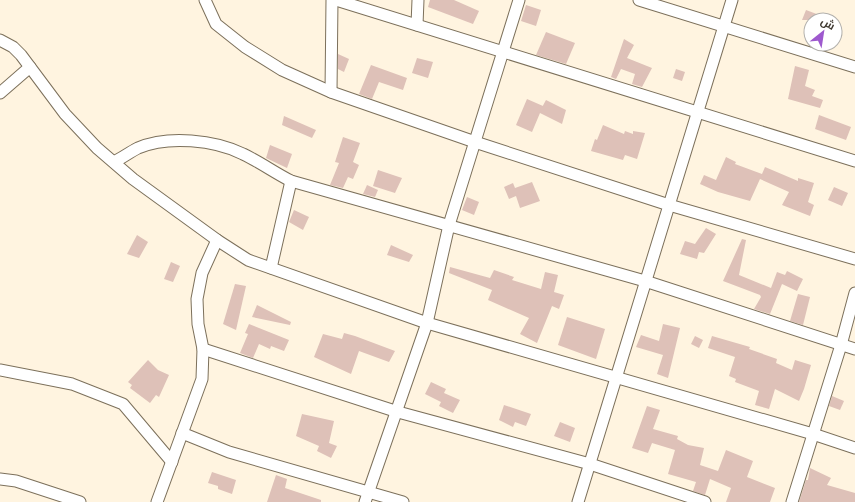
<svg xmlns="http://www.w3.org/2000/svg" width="855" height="502" font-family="'Noto Sans',Cairo,sans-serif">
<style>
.building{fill:#dec1b8}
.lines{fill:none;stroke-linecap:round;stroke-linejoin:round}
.minor-casing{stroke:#7c705b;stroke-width:13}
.minor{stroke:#fff;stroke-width:11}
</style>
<rect width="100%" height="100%" fill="#fff4e0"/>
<g class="building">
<path d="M 430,0 L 454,0 L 479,11 L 473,24 L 428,7 Z"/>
<path d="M 526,5 L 541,10 L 536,26 L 521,21 Z"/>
<path d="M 806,10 L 830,19 L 830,20 L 802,20 Z"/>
<path d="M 546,32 L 575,43 L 566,64 L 536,55 Z"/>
<path d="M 624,39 L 634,45 L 627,58 L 652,68 L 642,87 L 632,84 L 635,74 L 621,69 L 616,79 L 611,77 Z"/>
<path d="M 338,54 L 349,59 L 344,72 L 338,69 Z"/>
<path d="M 417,58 L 433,62 L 428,78 L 412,73 Z"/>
<path d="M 371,65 L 407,78 L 403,90 L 379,82 L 372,99 L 359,94 Z"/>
<path d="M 795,66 L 809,70 L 805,86 L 815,90 L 812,96 L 823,100 L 820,108 L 788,99 Z"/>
<path d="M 676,69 L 685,72 L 682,81 L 673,78 Z"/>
<path d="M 527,99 L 543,106 L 540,111 L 546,100 L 566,110 L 562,124 L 540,113 L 532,132 L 516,125 Z"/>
<path d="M 819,115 L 851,127 L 846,140 L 815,129 Z"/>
<path d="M 284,116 L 316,130 L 312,138 L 282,125 Z"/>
<path d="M 603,125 L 624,134 L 625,131 L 633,134 L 633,131 L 645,133 L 637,159 L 625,155 L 623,160 L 591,151 L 595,139 L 597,140 Z"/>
<path d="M 343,137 L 360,143 L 353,162 L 359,165 L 353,179 L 348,177 L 343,188 L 330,185 L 339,163 L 335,162 Z"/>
<path d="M 270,145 L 292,154 L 287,168 L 266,158 Z"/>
<path d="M 726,157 L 736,162 L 735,164 L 762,174 L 765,167 L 798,181 L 798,178 L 814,183 L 808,202 L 814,205 L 810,216 L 782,205 L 789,192 L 760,179 L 750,201 L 718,192 L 700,184 L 704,175 L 716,180 Z"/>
<path d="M 378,170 L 402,178 L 395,193 L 373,186 Z"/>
<path d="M 532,182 L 540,201 L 520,208 L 516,196 L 509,199 L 504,187 L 513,183 L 515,188 Z"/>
<path d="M 367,185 L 378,190 L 375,197 L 363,194 Z"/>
<path d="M 834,187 L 848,193 L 842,206 L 828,200 Z"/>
<path d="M 467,197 L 479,202 L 474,215 L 462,210 Z"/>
<path d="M 294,210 L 309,217 L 303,230 L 289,222 Z"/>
<path d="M 706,228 L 716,234 L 704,253 L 699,252 L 697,259 L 680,254 L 685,241 L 695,244 Z"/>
<path d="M 137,235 L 148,242 L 139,258 L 127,254 Z"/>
<path d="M 742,239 L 746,240 L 739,275 L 771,288 L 777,272 L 785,275 L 787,271 L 803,279 L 797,291 L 782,284 L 770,314 L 754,309 L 761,297 L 760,295 L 723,281 Z"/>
<path d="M 391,245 L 413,255 L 409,262 L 387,255 Z"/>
<path d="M 171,262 L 180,266 L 173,282 L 164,279 Z"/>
<path d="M 450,267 L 490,278 L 494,270 L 514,277 L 512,280 L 541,289 L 545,272 L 558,275 L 554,292 L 564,295 L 559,309 L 552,306 L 537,343 L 520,334 L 529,318 L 488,300 L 492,290 L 449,273 Z"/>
<path d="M 235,284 L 246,286 L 236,330 L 223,324 Z"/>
<path d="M 798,294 L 810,297 L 803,325 L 790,321 Z"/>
<path d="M 257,305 L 291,322 L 290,325 L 252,317 Z"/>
<path d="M 567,317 L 605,329 L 596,359 L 558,345 Z"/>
<path d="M 249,324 L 289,340 L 284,351 L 271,346 L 270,349 L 259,344 L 253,358 L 240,353 L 248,334 L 245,333 Z"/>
<path d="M 663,324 L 680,328 L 668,378 L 657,374 L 663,355 L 636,347 L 641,335 L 659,341 Z"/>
<path d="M 344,333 L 355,336 L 395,351 L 389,362 L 359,351 L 351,374 L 314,357 L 323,334 L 342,339 Z"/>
<path d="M 695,336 L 703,340 L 699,348 L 691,344 Z"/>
<path d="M 712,336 L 750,347 L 749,349 L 777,359 L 776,363 L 792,370 L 795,360 L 811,365 L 804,389 L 799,401 L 775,389 L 769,409 L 755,405 L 759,391 L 735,382 L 736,379 L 729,376 L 735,357 L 708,348 Z"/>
<path d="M 148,360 L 158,370 L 169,375 L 159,397 L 156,395 L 150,403 L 130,388 L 132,385 L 128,382 Z"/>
<path d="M 431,382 L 446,389 L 444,393 L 460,400 L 453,413 L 439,406 L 441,402 L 425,394 Z"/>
<path d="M 832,396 L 844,401 L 840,410 L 829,406 Z"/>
<path d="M 504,405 L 531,414 L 526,426 L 515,422 L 513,427 L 499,420 Z"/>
<path d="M 647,406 L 660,410 L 653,429 L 678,436 L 677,439 L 688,445 L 704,448 L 700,465 L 718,471 L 726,450 L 753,461 L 747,477 L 775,488 L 770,502 L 726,502 L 731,488 L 710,479 L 705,495 L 693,491 L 696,482 L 668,474 L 675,450 L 652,443 L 648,453 L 632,448 Z"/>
<path d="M 302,414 L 334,421 L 329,443 L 337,446 L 331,458 L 317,451 L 319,446 L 296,436 Z"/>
<path d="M 560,422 L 575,428 L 570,442 L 554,436 Z"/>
<path d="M 810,468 L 831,478 L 827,485 L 855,493 L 855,502 L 799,502 L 806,480 L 808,480 Z"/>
<path d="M 212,472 L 236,480 L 232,494 L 218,489 L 218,486 L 208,483 Z"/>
<path d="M 276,475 L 287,479 L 285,488 L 321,500 L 321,502 L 267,502 Z"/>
</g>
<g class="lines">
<g class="minor-casing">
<g id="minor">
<path d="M 205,0 L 216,24 L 245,47 L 282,70 L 331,92 L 475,142 L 669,205 L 855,259"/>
<path d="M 336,0 L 855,161"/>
<path d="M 639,0 L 855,67"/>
<path d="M 417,25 L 418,0"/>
<path d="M 0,40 L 13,47 L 21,55 L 65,114 L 97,148 L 133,179 L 217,240 L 248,260 L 427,323 L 813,434 L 855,448"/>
<path d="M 331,92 L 332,0"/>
<path d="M 0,93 L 30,67"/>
<path d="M 114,162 C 122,158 130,152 138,148 C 168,135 215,140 243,154 C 260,162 275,173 291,181 L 645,281 L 855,349"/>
<path d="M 271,268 L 291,181"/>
<path d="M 203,349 L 398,412 L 590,464 L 705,502"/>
<path d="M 0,370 L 72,384 L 123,404 L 172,462"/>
<path d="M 182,433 L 229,452 L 403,502"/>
<path d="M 0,479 L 16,481 L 80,502"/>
<path d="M 157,502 L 202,379 L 203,349 L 198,324 L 197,299 L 202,273 L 217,240"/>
<path d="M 365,502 L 427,323 L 449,225 L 519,0"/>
<path d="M 578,502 L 732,0"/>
<path d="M 792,502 L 841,345 L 855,293"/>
</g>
</g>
<use href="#minor" class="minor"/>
</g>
<g transform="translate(823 32) rotate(30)"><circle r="19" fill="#ffffff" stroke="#b2b0ac"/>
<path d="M0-3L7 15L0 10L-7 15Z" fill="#9e59ce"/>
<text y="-6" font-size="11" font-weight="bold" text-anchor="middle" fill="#3f3930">ش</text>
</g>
</svg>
